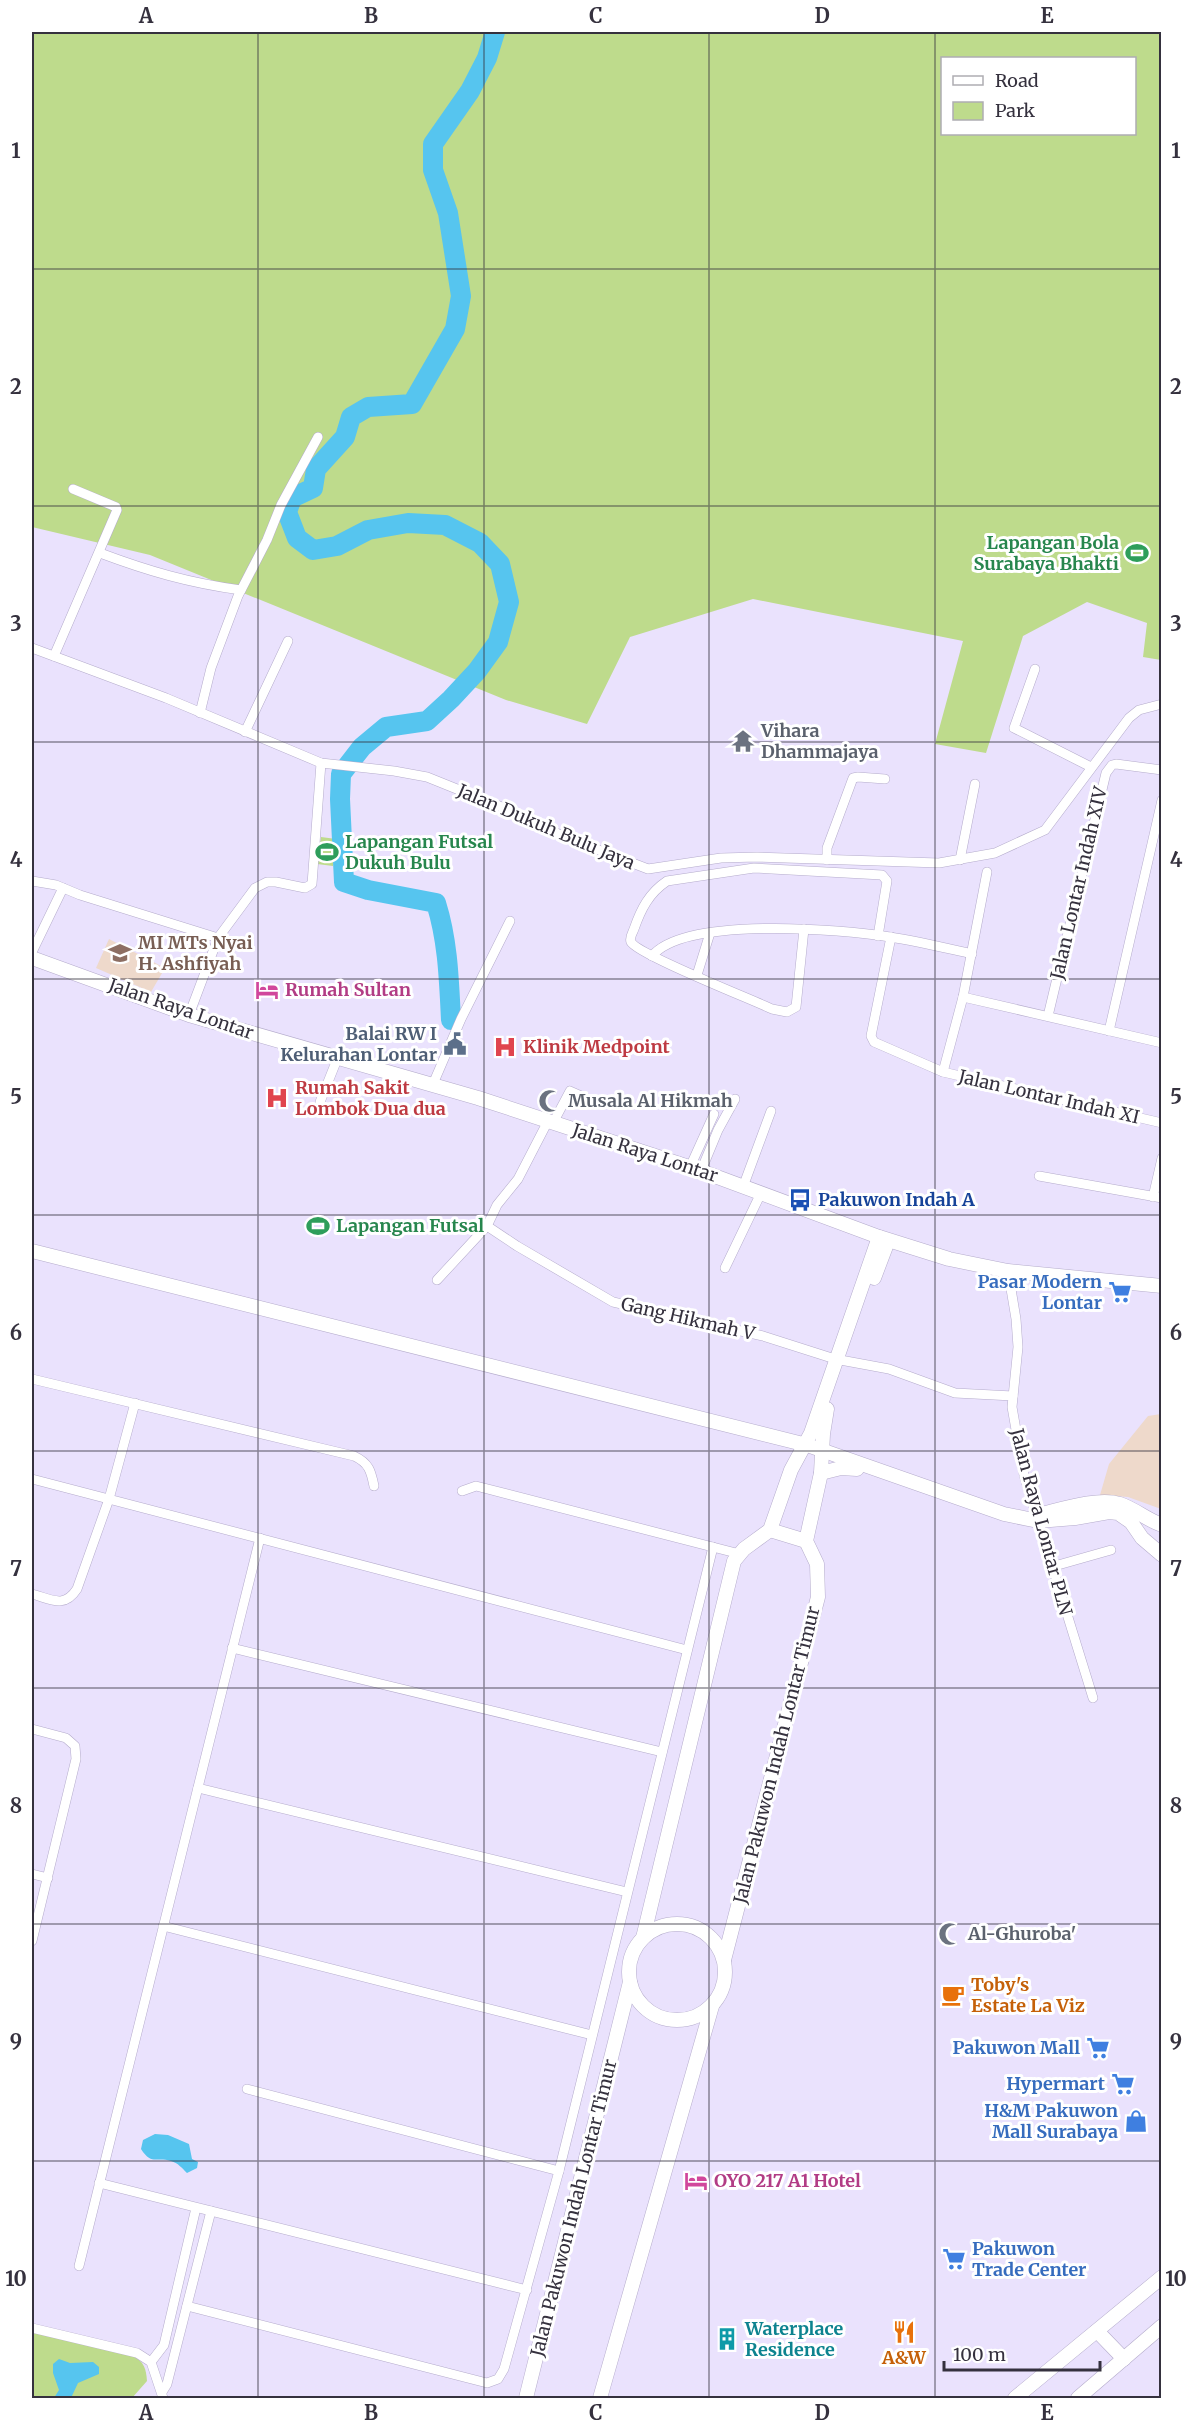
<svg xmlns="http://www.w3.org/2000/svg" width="1193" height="2430" font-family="Merriweather,serif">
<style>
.education{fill:#eed9cb}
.green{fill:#bedb8c;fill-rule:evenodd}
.water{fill:#56c5ef}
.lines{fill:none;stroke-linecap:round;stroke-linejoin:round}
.river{stroke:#56c5ef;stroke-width:20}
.street-casing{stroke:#b5accc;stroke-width:10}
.secondary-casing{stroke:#b5accc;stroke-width:15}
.street{stroke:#fff;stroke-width:9}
.secondary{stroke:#fff;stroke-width:14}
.grid{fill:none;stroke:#35313e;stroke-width:1.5;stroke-opacity:0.55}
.labels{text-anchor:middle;stroke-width:6;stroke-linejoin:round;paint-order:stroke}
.leisure-label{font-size:18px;font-weight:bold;fill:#27864d;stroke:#fff;text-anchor:start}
.worship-label{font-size:18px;font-weight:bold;fill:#5b616d;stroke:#fff;text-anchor:start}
.street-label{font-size:18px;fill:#35313e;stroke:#fff}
.education-label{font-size:18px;font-weight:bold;fill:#785e54;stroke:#fff;text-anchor:start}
.hotel-label{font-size:18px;font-weight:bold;fill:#b23c85;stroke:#fff;text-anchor:start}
.service-label{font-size:18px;font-weight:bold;fill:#4e5e75;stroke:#fff;text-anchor:end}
.health-label{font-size:18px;font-weight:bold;fill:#be3a42;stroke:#fff;text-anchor:start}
.transit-label{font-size:18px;font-weight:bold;fill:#164399;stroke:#fff;text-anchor:start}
.shop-label{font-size:18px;font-weight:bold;fill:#366cbe;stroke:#fff;text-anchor:end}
.food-label{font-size:18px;font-weight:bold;fill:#c56008;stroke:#fff;text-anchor:start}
.culture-label{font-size:18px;font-weight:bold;fill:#0d838f;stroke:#fff;text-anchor:start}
.neatline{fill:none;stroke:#35313e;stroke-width:2}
.grid-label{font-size:20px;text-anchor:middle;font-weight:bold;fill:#35313e}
</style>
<rect width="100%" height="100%" fill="#eae2fd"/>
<g class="education">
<path d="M 109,939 L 165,968 L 151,992 L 96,968 Z"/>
<path d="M 1161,1414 L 1161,1509 L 1128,1497 L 1100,1495 L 1109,1464 L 1148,1416 Z"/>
</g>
<g class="green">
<path d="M 32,32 L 1161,32 L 1161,660 L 1143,657 L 1147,623 L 1087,602 L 1023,636 L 986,753 L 935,744 L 963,641 L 753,599 L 630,637 L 587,724 L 506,700 L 150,555 L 32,527 ZM 942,58 L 1134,58 L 1134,134 L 942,134 Z"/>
<path d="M 321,837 L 336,839 L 333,866 L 317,864 Z"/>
<path d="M 32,2328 L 133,2356 C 144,2362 146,2368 147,2381 L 132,2398 L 32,2398 Z"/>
</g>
<g class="water">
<path d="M 155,2134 L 168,2135 L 189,2144 L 192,2159 L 198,2162 L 197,2168 L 187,2173 C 182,2168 178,2163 171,2161 C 156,2156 152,2166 141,2149 L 143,2140 Z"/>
<path d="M 59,2359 L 70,2363 L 93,2362 L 99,2367 L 99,2374 L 78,2383 L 71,2398 L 54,2398 L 59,2390 L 53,2373 L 53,2364 Z"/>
</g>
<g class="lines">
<path class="river" d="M 451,1020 C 449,980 448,941 436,903 L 368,890 L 344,882 L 340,799 L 341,774 L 362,747 L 386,727 L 427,721 L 451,699 L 477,671 L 498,642 L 509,602 L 500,564 L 480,543 L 445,525 L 408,523 L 368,530 L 337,546 L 313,550 L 297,538 L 287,512 L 292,498 L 313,488 L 316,469 L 345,437 L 351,417 L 368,407 L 412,404 L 455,329 L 461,296 L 448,213 L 433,170 L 433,144 L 470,91 L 487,58 L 495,32"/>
<g class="street-casing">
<g id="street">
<path d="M 100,553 C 148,571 189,583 241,590"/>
<path d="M 32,648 L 166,698 L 321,763 L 394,771 L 427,777 L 504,808 L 565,837 L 648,869 L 721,858 L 757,857 L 939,863 L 995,853 L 1045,830 L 1129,718 L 1139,710 L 1162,704"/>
<path d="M 54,656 L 117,510 L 116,507 L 73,489"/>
<path d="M 1035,669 L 1014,728 L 1091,767"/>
<path d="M 200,713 L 211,668 L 238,596 L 267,540 L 281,505 L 318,437"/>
<path d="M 245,732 L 288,641"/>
<path d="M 827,860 L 827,848 L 853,778 L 858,777 L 885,779"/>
<path d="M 960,860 L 975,784"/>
<path d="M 32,881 L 56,885 L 80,895 L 218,938"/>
<path d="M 804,929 L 796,1007 L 787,1012 L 772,1009 C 753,1000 637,954 631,942 C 629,938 633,932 634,929 C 641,909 649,893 667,881 L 754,868 L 882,875 L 887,881 L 878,936"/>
<path d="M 891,937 L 871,1036 L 874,1042 L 943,1072 L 1162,1123"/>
<path d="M 32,952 L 63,888"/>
<path d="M 652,956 C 685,916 841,929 890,937 C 917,941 945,948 972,954"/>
<path d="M 697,975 L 710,933"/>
<path d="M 963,997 L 1162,1043"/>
<path d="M 189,1015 L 218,938 L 255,888 L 267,882 L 276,882 L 305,888 L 312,884 L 321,763"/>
<path d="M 1048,1016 L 1106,773 L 1112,765 L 1116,764 L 1162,770"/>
<path d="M 1109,1031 L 1162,800"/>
<path d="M 943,1072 L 963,997 L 987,872"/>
<path d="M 433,1084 L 461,1019 L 510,921"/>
<path d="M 320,1102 L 338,1057"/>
<path d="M 553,1123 L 570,1091 L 586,1098"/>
<path d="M 690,1167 L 714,1114"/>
<path d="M 701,1171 L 718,1130 L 735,1099"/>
<path d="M 1039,1176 L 1162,1198"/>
<path d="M 743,1187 L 771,1111"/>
<path d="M 1153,1197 L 1162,1158"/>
<path d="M 487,1226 L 517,1246 L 613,1302 L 763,1336 L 835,1359 L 889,1369 L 955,1393 L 1013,1396"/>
<path d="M 725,1268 L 761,1193"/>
<path d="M 1008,1271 L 1016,1319 L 1018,1347 L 1012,1407 L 1024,1475 L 1093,1698"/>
<path d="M 437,1280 L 487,1226 L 497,1205 L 518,1179 L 548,1121"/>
<path d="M 32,1379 L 354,1456 C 369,1463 371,1471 374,1486"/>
<path d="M 32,1479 L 687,1650"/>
<path d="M 462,1491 L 476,1486 L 736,1553 L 734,1561"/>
<path d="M 1051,1567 L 1111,1550"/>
<path d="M 32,1594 C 51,1599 64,1609 77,1589 L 109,1499 L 135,1403"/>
<path d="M 232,1648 L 662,1752"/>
<path d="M 32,1729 L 66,1738 L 75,1746 L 76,1759 L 32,1941"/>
<path d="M 198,1788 L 627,1892"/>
<path d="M 32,1874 L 48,1878"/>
<path d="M 163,1926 L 592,2035"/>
<path d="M 247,2089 L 559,2171"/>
<path d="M 99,2183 L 527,2290"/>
<path d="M 79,2266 L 260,1538"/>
<path d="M 187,2306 L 487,2383 L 498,2379 L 504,2369 L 559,2171 L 713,1547"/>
<path d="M 32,2328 L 137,2353 L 151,2362 L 163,2398"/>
<path d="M 151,2362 L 164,2345 L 196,2208"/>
<path d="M 162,2392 L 167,2384 L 211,2211"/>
</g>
</g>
<g class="secondary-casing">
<g id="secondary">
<path d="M 32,958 L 189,1015 L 478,1098 L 701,1171 L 879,1237 L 949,1259 L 1008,1271 L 1162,1286"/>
<path d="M 32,1251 L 807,1445 L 1004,1514 L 1038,1521 L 1075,1518 L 1109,1512 L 1118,1513 L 1131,1522 L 1142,1538 L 1162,1555"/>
<path d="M 874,1278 L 888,1241"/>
<path d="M 821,1473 L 841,1468 L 857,1469"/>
<path d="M 1041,1514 C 1062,1509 1099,1497 1120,1504 C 1135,1509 1147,1520 1162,1525"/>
<path d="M 770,1530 L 806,1541"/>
<circle cx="677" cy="1972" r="48"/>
<path d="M 643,1938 L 734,1561 L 744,1549 L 770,1530 L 791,1470 L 811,1433 L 879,1237"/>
<path d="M 724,1960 L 818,1597 L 817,1564 L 806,1541 L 821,1473 L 823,1434 L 827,1409"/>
<path d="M 1097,2331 L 1124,2359"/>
<path d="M 526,2398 L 630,1982"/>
<path d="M 600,2398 L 712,2006"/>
<path d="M 1015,2398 L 1162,2277"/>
<path d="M 1078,2398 L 1162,2326"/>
</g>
</g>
<use href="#street" class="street"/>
<use href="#secondary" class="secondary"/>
</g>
<path class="grid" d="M 258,32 L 258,2398M 484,32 L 484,2398M 709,32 L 709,2398M 935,32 L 935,2398M 32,269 L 1162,269M 32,506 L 1162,506M 32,742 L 1162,742M 32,979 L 1162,979M 32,1215 L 1162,1215M 32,1451 L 1162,1451M 32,1688 L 1162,1688M 32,1924 L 1162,1924M 32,2161 L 1162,2161"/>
<defs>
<g id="stadium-bare" transform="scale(1.8)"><path d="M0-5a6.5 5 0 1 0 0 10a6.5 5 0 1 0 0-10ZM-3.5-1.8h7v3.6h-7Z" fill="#2e9e5b" stroke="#fff" stroke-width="2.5" paint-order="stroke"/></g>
<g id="temple-bare" transform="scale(1.8)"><path d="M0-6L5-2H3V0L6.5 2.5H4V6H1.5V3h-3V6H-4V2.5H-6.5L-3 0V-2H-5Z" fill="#6b7280" stroke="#fff" stroke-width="2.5" paint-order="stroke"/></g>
<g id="school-bare" transform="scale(1.8)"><path d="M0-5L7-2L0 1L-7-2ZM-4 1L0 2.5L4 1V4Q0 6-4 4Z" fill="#8d6e63" stroke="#fff" stroke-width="2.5" paint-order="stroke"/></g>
<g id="hotel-bare" transform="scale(1.8)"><path d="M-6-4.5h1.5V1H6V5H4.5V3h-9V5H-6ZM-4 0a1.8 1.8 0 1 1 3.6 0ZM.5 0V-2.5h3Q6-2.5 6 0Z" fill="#d1479c" stroke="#fff" stroke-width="2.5" paint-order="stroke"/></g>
<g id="civic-bare" transform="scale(1.8)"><path d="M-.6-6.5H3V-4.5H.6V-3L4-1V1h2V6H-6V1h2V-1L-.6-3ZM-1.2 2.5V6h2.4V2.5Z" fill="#5c6f8a" stroke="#fff" stroke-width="2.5" paint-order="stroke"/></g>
<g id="hospital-bare" transform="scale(1.8)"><path d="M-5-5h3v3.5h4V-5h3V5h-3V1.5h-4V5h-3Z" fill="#e0444e" stroke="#fff" stroke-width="2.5" paint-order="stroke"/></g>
<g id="mosque-bare" transform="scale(1.8)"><path d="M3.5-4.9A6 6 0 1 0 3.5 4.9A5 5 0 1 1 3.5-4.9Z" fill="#6b7280" stroke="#fff" stroke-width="2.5" paint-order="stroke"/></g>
<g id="bus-bare" transform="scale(1.8)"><path d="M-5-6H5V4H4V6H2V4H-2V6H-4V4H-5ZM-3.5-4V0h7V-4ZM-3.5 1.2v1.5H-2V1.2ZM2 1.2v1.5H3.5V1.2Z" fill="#1a4fb4" stroke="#fff" stroke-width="2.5" paint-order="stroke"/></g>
<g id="supermarket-bare" transform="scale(1.8)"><path d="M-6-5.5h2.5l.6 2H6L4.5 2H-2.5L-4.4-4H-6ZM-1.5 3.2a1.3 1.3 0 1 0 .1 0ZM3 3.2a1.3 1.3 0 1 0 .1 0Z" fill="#3f7fe0" stroke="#fff" stroke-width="2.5" paint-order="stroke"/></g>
<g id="cafe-bare" transform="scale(1.8)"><path d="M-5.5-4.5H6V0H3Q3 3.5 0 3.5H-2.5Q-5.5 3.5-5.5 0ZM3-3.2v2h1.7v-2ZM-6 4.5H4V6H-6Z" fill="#e8710a" stroke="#fff" stroke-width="2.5" paint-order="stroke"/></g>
<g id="shop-bare" transform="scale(1.8)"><path d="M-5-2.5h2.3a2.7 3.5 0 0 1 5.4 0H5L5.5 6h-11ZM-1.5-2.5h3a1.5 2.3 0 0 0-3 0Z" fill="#3f7fe0" stroke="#fff" stroke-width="2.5" paint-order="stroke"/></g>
<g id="restaurant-bare" transform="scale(1.8)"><path d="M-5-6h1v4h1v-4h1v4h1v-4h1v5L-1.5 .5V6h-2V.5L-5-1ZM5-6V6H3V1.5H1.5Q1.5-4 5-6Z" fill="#e8710a" stroke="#fff" stroke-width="2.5" paint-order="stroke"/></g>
<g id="building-bare" transform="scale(1.8)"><path d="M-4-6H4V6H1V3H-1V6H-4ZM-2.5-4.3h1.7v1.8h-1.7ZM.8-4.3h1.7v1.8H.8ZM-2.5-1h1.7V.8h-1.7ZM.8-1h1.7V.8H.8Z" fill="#0f9aa8" stroke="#fff" stroke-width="2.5" paint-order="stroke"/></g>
</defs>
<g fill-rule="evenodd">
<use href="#stadium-bare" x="1137" y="553"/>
<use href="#temple-bare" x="743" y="741"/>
<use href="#stadium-bare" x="327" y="852"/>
<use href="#school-bare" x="120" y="953"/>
<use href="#hotel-bare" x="267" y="990"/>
<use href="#civic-bare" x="455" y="1044"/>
<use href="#hospital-bare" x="505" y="1047"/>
<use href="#hospital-bare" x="277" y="1098"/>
<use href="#mosque-bare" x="550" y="1101"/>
<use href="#bus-bare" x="800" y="1200"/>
<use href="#stadium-bare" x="318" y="1226"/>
<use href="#supermarket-bare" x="1120" y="1292"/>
<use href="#mosque-bare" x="950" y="1934"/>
<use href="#cafe-bare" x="953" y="1995"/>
<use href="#supermarket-bare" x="1098" y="2048"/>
<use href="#supermarket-bare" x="1123" y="2084"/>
<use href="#shop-bare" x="1136" y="2121"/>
<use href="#hotel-bare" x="696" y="2181"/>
<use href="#supermarket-bare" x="954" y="2259"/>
<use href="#restaurant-bare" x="904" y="2332"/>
<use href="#building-bare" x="727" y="2339"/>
</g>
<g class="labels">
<g class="leisure-label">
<text x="1119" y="549" text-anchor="end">Lapangan Bola<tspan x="1119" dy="21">Surabaya Bhakti</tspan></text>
<text x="345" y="848">Lapangan Futsal<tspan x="345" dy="21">Dukuh Bulu</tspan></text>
<text x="336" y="1232">Lapangan Futsal</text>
</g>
<g class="worship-label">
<text x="761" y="737">Vihara<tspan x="761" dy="21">Dhammajaya</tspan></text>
<text x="568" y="1107">Musala Al Hikmah</text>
<text x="968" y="1940">Al-Ghuroba'</text>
</g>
<g class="street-label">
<text transform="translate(546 827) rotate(23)" y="6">Jalan Dukuh Bulu Jaya</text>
<text transform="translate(1079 883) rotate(-77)" y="6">Jalan Lontar Indah XIV</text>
<text transform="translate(181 1009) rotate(19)" y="6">Jalan Raya Lontar</text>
<text transform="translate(1049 1097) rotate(13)" y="6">Jalan Lontar Indah XI</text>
<text transform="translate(645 1153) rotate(18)" y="6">Jalan Raya Lontar</text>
<text transform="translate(688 1319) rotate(13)" y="6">Gang Hikmah V</text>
<text transform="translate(1041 1522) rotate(75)" y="6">Jalan Raya Lontar PLN</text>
<text transform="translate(777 1755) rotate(-76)" y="6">Jalan Pakuwon Indah Lontar Timur</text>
<text transform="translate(574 2208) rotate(-76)" y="6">Jalan Pakuwon Indah Lontar Timur</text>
</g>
<g class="education-label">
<text x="138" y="949">MI MTs Nyai<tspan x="138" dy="21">H. Ashfiyah</tspan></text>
</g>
<g class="hotel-label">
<text x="285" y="996">Rumah Sultan</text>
<text x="714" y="2187">OYO 217 A1 Hotel</text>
</g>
<g class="service-label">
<text x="437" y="1040">Balai RW I<tspan x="437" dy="21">Kelurahan Lontar</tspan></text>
</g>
<g class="health-label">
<text x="523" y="1053">Klinik Medpoint</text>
<text x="295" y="1094">Rumah Sakit<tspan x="295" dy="21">Lombok Dua dua</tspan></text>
</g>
<g class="transit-label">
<text x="818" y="1206">Pakuwon Indah A</text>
</g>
<g class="shop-label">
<text x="1102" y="1288">Pasar Modern<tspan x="1102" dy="21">Lontar</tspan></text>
<text x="1080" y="2054">Pakuwon Mall</text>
<text x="1105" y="2090">Hypermart</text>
<text x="1118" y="2117">H&amp;M Pakuwon<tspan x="1118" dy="21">Mall Surabaya</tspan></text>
<text x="972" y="2255" text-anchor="start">Pakuwon<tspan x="972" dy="21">Trade Center</tspan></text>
</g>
<g class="food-label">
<text x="971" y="1991">Toby's<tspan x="971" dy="21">Estate La Viz</tspan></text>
<text x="904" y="2364" text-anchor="middle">A&amp;W</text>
</g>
<g class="culture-label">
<text x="745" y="2335">Waterplace<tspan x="745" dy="21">Residence</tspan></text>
</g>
</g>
<rect width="1193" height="2430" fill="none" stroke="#ffffff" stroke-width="66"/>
<rect x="941" y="57" width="195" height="78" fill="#ffffff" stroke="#aeadb2" stroke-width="1.5"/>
<rect x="953" y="76" width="30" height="9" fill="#ffffff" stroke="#aeadb2" stroke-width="1.5"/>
<text x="995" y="87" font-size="18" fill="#35313e">Road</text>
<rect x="953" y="102" width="30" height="18" fill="#bedb8c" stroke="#aeadb2" stroke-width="1.5"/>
<text x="995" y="117" font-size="18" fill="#35313e">Park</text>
<path d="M944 2361v9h156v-9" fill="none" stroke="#35313e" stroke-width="3"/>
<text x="953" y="2361" font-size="18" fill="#35313e" stroke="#ffffff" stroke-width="4.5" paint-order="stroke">100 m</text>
<rect x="33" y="33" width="1127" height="2364" class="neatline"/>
<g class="grid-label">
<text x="146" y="23">A</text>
<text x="371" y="23">B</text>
<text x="596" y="23">C</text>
<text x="822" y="23">D</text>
<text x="1047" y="23">E</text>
<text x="16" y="158">1</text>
<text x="1176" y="158">1</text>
<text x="16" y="394">2</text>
<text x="1176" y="394">2</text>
<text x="16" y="631">3</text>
<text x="1176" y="631">3</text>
<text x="16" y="867">4</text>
<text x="1176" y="867">4</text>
<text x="16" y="1104">5</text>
<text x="1176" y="1104">5</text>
<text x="16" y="1340">6</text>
<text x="1176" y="1340">6</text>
<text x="16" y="1576">7</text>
<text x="1176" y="1576">7</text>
<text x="16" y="1813">8</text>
<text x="1176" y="1813">8</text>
<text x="16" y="2049">9</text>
<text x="1176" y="2049">9</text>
<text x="16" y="2286">10</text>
<text x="1176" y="2286">10</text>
<text x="146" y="2420">A</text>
<text x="371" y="2420">B</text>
<text x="596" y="2420">C</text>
<text x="822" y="2420">D</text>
<text x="1047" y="2420">E</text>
</g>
</svg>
